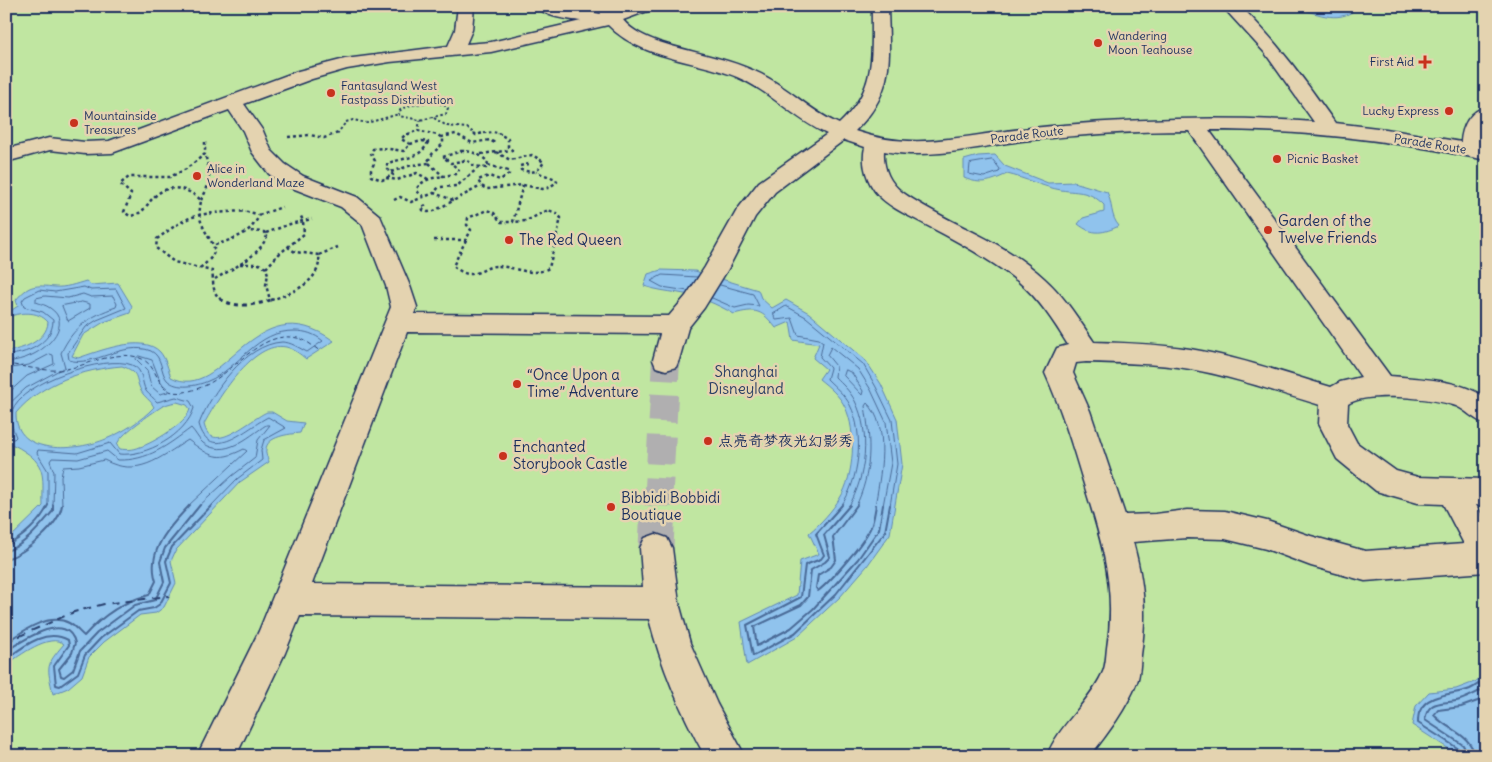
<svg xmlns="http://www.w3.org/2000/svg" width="1492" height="762" font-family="Delius,'LXGW WenKai TC',sans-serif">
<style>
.green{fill:#c0e6a1;stroke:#6e8a80}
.water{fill:#90c3ed;stroke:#6188b4;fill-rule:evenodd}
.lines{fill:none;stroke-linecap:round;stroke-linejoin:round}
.shore-far1{stroke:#4a6a97;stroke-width:1}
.shore{stroke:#4a6a97;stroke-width:2}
.ferry-far1{stroke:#273e6c;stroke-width:1;stroke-dasharray:4.5 3;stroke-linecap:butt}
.ferry{stroke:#273e6c;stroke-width:2;stroke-dasharray:8 6;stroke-linecap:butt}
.minor-tunnel-far1{stroke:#b0afb0;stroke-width:28;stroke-dasharray:28 14;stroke-linecap:butt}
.minor-tunnel{stroke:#b0afb0;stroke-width:35;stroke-dasharray:35 18;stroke-linecap:butt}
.minor-casing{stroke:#1b2f5e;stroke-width:3}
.path-far2{stroke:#1b2f5e;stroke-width:2;stroke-dasharray:2.5 2.5;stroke-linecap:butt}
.path-far1{stroke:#1b2f5e;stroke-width:2.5;stroke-dasharray:3 3;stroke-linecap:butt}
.path{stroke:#1b2f5e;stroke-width:3;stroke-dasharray:4 4;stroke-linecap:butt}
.minor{fill:#e4d3b0;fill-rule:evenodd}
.poi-dot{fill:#c8321e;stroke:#e4d3b0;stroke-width:2}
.labels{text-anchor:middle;stroke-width:5;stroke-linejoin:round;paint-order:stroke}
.far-poi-label{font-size:12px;fill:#1b2f5e;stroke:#e4d3b0;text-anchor:start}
.far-street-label{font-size:12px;fill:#1b2f5e;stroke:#e4d3b0}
.poi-label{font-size:15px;fill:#1b2f5e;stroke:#e4d3b0;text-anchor:start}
.park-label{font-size:15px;fill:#2c4165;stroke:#e4d3b0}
</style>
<rect width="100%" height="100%" fill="#d5cfc5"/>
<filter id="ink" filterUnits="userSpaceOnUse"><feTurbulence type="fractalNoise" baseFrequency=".02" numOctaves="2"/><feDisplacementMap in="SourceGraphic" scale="10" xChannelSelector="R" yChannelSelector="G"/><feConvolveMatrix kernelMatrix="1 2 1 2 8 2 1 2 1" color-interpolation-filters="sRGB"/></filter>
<g filter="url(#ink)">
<rect class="green" x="6" y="6" width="1480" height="750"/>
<g class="water">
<path d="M 1289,6 L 1354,6 L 1352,12 C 1333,24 1310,10 1289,6 Z"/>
<path d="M 995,155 L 1005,166 L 1048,183 L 1074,182 L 1107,192 C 1113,204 1110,216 1119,226 C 1104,233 1093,236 1078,224 L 1083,218 L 1104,212 L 1104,205 C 1089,190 1080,193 1061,190 C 1043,187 1025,178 1007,174 C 990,182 981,185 964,178 L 964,160 L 978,156 Z"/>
<path d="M 661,270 L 695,271 L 758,290 L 761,298 L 772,308 L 786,300 L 809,313 L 866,361 L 881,384 L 897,419 L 902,464 L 890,534 L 867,566 L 840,597 L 797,637 L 747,665 L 741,622 L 797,595 L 800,561 L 819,554 L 809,533 C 821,523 832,511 840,498 C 854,476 857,431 845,407 C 840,396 829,387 819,379 L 826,369 L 813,358 L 819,344 L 793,340 L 790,322 L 776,328 C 762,310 756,308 734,314 C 717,304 698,296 679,293 C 666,291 656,290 644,286 L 648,274 Z"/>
<path d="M 86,281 L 91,285 L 118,283 L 132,306 L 130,313 L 104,322 L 83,335 L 72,356 L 78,358 C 97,352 143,333 160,352 C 166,359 168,369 171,377 C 224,405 253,283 334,341 L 306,359 C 300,354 294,349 286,347 C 253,340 217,400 204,424 C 211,458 252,418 267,412 L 272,412 L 287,421 L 304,423 L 300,433 C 290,434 266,436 266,450 C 265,454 268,458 269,462 L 240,482 L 176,550 L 171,561 L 176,583 L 164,607 L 156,613 L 140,615 L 104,642 L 89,657 L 82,676 L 68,688 L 53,694 C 47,666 45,666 64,644 C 50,632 19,656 6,665 L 6,542 L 43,506 C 42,481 48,466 24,451 C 18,447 13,444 6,443 L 6,351 C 23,350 47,340 48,322 C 38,310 19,312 6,318 L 6,314 L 18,306 L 16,300 C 29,284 36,285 55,287 C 65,288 76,284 86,281 ZM 122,366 C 140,373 134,376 141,391 C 144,397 151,400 154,407 C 141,421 123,432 106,439 C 78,451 15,457 16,413 C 41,383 84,369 122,366 ZM 177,402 L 187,405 L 190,409 C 187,423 153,443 140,447 C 133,450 127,450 120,449 L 117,445 C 119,435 148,416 158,409 C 163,405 170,403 177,402 Z"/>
<path d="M 1486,668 L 1486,756 L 1460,756 L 1412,725 L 1416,706 L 1429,692 L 1456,689 L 1477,681 Z"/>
</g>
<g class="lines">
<g class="shore-far1">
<path d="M 993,160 L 1000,169 L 999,172 L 984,177 L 969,174 L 970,164 Z"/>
<path d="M 688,291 L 662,287 L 651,281 L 662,275 L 697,277"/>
<path d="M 712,298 L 735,308 L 748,305 L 759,306 L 753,294 L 720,285"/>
<path d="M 82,302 L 90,304 L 90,308 L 68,321 L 62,306 Z"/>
<path d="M 6,355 C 26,355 53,343 53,320 L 43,312 L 24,307 L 22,301 L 25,297 L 39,290 L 55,292 L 84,287 L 91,290 L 116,289 L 126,308 L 97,320 L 86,327 L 68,353 L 69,360 C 93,368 124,340 151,351 C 163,357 160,372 167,380 C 177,390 197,386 208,381 C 240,368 256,330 295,331 C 305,331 315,334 323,341 L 307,352 C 299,348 291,342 282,342 C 245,344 211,393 199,424 C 210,465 248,427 268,417 L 286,428 L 264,440 L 261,450 L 262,460 L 237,479 L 211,506"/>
<path d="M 139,356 L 152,360 L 161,383 L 168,389 L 168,392 L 160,394 L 151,386 L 147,370 L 136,359 Z"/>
<path d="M 6,362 C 15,361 24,359 32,355 C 48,348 73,323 50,308 C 46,305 41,304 36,302 L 36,298 L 45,296 L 68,298 L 83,294 L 91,297 L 113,296 L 117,304 L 116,307 C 90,316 73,327 61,353 L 65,367 L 26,388 L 6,407"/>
<path d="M 6,369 L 29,365 L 50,354 L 53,355 L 54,364 L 27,376 L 6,395"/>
<path d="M 846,370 L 852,373 L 863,391 L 862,395 L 844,376 Z"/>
<path d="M 6,438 L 14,439 L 16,437 C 13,429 9,420 12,411 C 21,382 106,354 132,365 C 144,370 141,382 146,391 C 149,395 154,398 157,402 L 176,397 L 190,401 L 194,408 C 186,435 146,457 119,454 L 110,443 L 77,453 L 38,450 L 37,453 L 48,471 L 48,506"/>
<path d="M 53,506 L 54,472 L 50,461 L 52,458 L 78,459 L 107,451 L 118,460 C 148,461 168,445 191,428 C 196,433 198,439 203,443 C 225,459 248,437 266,425 L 270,425 L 258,440 L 255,458 L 232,476 L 199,506"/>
<path d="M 62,506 L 61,477 L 63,467 L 79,466 L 104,460 C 138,478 159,458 188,440 C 210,456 217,463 244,449 L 247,451 L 188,506"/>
<path d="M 841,506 C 859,481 865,434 850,405 C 845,395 835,387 827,379 L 830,368 L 820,357 L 823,342 L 819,339 L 798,335 L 792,318 L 776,320 L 773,314 L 786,306 L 806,317 L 863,364 L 876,387 L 892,420 L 897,464 L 890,506"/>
<path d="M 849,506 C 866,477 871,432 855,401 C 850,391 842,384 835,377 L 836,366 L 827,355 L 831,347 L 858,369 L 871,390 L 886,422 L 891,463 L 883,506"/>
<path d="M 856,506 C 872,473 871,442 865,406 L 867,403 C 891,425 880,478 875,506"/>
</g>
<g class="shore">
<path d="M 842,505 L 816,534 L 824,555 L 821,559 L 805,565 L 801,597 L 747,625 L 753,656 L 795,633 L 836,594 L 885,532 L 890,505"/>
<path d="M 850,505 L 824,535 L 830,557 L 825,562 L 811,570 L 808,597 L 801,605 L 754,627 L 757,646 L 791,628 L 813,609 L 858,559 L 879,529 L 883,505"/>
<path d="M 857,505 L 833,537 L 836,560 L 831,567 L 818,575 L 816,588 L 818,591 C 831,581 867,540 872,524 C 874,518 875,511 876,505"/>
<path d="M 6,545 C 21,540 42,520 48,505"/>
<path d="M 6,551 C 26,545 40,526 53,511 L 53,505"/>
<path d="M 6,559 C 26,553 59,526 62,505"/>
<path d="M 6,642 C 22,632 48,612 69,623 C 75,626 79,632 84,636 C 101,617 124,601 149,595 L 156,581 C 146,551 170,526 190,505"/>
<path d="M 6,651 C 22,641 67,610 75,643 L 72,653 L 59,669 L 61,676 L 64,677 L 73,670 L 80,651 L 97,633 L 135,605 L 155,600 L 164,582 L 160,562 L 165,548 L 200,505"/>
<path d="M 6,659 C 24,646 46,628 68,640 L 69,645 L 54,666 L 56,685 L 60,686 L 78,673 L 85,655 L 101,638 L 138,611 L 154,608 L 160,604 L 171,583 L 166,561 L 172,547 L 212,505"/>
<path d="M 1461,756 L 1459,749 L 1418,723 C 1418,719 1418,714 1420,711 C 1427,693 1455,695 1470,689 C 1477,686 1481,682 1486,677"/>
<path d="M 1468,756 L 1463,745 L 1425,720 C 1428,698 1444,705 1460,700 C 1469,697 1477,692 1486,688"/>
<path d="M 1475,756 C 1470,733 1448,731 1434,715 L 1438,710 L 1461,707 L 1486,698"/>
</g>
<path class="ferry-far1" d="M 6,364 C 23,366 41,371 59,370 C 84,368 111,350 137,357 C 166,365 149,406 199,388 C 234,376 260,326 301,339 C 307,341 314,347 320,351"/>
<path class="ferry" d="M 6,642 L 74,612 L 104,604 L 169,596"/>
<path class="minor-tunnel-far1" d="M 658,506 L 666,360"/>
<path class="minor-tunnel" d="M 656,548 L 658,505"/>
<g class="minor-casing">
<path id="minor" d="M 458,6 L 474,6 L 472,30 L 466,44 L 491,42 L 581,21 C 568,19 546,18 537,6 L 560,6 L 601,14 L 598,6 L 614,6 L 616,11 L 631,6 L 655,6 L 653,9 L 623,20 C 632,31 646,37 659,42 C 693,53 729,58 761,74 C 789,88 810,111 839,124 C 878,88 871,55 872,6 L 888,6 C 889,58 896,91 855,131 C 904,148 943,140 993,133 C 1017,129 1040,127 1064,125 C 1147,118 1231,116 1314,122 L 1265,53 L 1222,6 L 1240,6 C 1277,41 1306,82 1335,123 L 1386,129 L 1461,142 C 1462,127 1469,111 1486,107 L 1486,125 L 1482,129 L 1481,147 L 1486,148 L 1486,160 C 1394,140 1303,130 1209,130 L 1390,376 C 1421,379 1460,379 1486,398 L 1486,424 C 1474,420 1467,411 1456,406 C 1433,398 1368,391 1348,404 L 1347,424 L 1357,443 L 1396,471 L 1418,477 L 1486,479 L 1486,505 L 1476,505 L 1486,522 L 1486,572 L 1365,581 L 1311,566 L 1266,549 L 1225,539 L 1187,538 L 1133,542 C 1144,583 1147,613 1141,655 C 1140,664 1140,674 1137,682 C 1127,708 1108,733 1090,756 L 1047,756 C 1059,725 1088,704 1102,674 C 1106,667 1106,656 1107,648 C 1117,586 1101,539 1083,481 C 1072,444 1061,408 1045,373 L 1057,348 L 1068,345 C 1054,322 1039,299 1019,282 C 991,260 959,242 928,226 C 912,217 892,209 879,196 C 867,183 861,164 865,147 L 844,140 L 775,192 L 755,217 L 728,269 L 704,308 L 688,328 L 679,360 L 676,367 L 666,370 L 656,367 L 653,360 L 660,334 L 407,332 L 312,584 L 643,587 L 640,548 L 645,538 L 656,534 L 667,538 L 672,548 L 679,603 L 690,643 L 717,704 L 745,756 L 705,756 C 681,713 661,666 649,619 L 300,616 L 285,653 L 236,756 L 197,756 L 259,631 L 391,307 L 386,286 L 362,224 L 341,207 L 287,186 L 269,174 L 252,152 L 243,131 L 229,110 L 112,153 L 85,154 L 50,150 L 6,162 L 6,149 L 49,138 L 85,142 L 109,141 L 298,71 L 345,59 L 448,46 L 455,30 ZM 608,25 C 640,59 696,60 737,77 C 770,91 794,119 827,134 L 759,182 L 737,210 L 705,267 L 686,296 L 669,316 L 414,314 L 417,307 L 410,286 L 380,216 L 357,197 L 303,176 L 285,164 L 271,150 L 263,131 L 244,104 L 312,79 L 347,69 L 390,62 L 491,52 ZM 1189,131 L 1361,377 L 1340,382 L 1331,387 C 1284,373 1238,357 1190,349 C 1158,344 1126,343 1094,342 C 1079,320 1065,297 1045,279 C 1004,240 947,224 902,192 C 889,182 883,168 884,151 C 931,160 975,147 1021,141 C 1076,135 1133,131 1189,131 ZM 1086,362 C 1121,363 1156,363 1190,369 C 1234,377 1277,392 1320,405 L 1319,424 L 1337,459 L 1376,491 L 1418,503 L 1443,504 L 1464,544 L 1365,551 L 1311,536 L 1267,521 L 1225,511 L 1187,510 L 1155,514 L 1125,515 L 1090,411 L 1073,373 L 1076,363 Z"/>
</g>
<g class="path-far2">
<path d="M 429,102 L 442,104 L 448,108 L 446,114 L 420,120 L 399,116 L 399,111 L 407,106 Z"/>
<path d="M 434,118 L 447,126 L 467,128 L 475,134"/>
<path d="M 418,131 L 434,134"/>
<path d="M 337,134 L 346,122 L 353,120 L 367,123 L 399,114"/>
<path d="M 408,134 L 418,131 L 420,120"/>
<path d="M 479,134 L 493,132 L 501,134"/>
</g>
<g class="path-far1">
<path d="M 474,133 L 476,135 L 483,133"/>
<path d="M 288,137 L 310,135 L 324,138 L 338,133"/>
<path d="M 441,137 L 456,134 L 472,143 L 490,140 L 496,144"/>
<path d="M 422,141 L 428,142 C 421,159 403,158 388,163 L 386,167 L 393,175 L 382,180 L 371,176 L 371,170 L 375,161 L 371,153 L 373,149 L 382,148 L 404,151 L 410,144 Z"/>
<path d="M 410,144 L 401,139 L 405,135 L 412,133"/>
<path d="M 461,151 C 472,151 480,154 488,162 L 486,168 L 474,166 L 467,160 L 451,163 L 443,157 Z"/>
<path d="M 496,152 L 510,160 L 532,155 L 544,162 C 537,173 534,173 521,170 L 520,166 L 529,164"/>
<path d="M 481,154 L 512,150 L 508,147 L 508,139 L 498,133"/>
<path d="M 429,163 L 443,176 L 456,174 L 459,170 L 451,163"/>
<path d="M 488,165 L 508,171 L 509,174 L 500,180 L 489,176 L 478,180 L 481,186 L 487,189 L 523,185 L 542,189 L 548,188 L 557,182 L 556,179 L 536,172"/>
<path d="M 391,172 L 412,165 L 429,163 L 428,161 L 433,153 L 443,144 L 443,139 L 438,135 L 428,133"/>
<path d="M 386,178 L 397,180 L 417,173 L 428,179"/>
<path d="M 424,197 L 418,192 L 417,188 C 424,179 433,178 443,176"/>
<path d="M 201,200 C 211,184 211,173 205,155"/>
<path d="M 394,200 L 400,197 L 411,202 L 434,193"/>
<path d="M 453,200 L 434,193 L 439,187 L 457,186 L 478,168"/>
<path d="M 426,205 L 422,207 L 423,210 L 428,212 L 434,211 L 481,186"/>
<path d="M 259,215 L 282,207"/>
<path d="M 266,233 L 290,224 L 312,219"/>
<path d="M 434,240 L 466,240 L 471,230 L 467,225 L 468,218 L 487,210 L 494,213 L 501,222 L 513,222 L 523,185"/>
<path d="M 466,240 L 453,266 C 458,270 464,274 470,274 C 480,274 487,266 496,266 C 515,266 531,278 549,268 L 561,218 L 556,213 L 548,210 L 526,221 L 513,222"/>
<path d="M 215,245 C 233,239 252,234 259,215 C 249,211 239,211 228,212 C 192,214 186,217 157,239 L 156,248 L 174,262 L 212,271 C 214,282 211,293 222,300"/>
<path d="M 319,255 L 338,247"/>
<path d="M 240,264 L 259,264 L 266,268 L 268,274 L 266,285 L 270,300"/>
<path d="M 200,268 C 225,248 211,247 202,224 C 198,215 200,209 201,200 C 187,188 169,182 154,197 C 145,206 144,214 130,216 L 124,212 L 131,194 L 120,184 L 129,177 L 170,177 L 186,169 L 205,154 L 205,142"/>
<path d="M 266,268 L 279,254 L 304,234 L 303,221 L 300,214"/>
<path d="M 215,279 C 233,268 259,257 267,236 L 264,232 L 248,231"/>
<path d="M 271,300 C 292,293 322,282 319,255 L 295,252 L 288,247"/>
</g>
<path class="path" d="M 220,299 C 236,309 257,305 274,299"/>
<use href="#minor" class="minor"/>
</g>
</g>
<g class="poi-dot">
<circle cx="1098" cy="43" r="5"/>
<path d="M1422.5 54.5h5v5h5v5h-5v5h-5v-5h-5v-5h5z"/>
<circle cx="331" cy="93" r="5"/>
<circle cx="1449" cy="111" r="5"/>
<circle cx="74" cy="123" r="5"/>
<circle cx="1277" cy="159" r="5"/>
<circle cx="197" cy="176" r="5"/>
<circle cx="1268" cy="230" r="5"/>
<circle cx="509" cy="240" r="5"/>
<circle cx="517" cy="384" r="5"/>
<circle cx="708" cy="441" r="5"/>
<circle cx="503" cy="456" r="5"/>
<circle cx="611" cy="507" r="5"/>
</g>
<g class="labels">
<g class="far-poi-label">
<text x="1108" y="40">Wandering<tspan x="1108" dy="14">Moon Teahouse</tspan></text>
<text x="1414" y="66" text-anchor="end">First Aid</text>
<text x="341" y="90">Fantasyland West<tspan x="341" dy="14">Fastpass Distribution</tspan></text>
<text x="1439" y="115" text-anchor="end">Lucky Express</text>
<text x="84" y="120">Mountainside<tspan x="84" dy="14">Treasures</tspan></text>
<text x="1287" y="163">Picnic Basket</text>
<text x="207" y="173">Alice in<tspan x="207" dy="14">Wonderland Maze</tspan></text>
</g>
<g class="far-street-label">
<text transform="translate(1027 135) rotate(-7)" y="4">Parade Route</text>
<text transform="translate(1430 144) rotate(9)" y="4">Parade Route</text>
</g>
<g class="poi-label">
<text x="1278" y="226">Garden of the<tspan x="1278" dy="17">Twelve Friends</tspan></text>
<text x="519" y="245">The Red Queen</text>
<text x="527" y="380">“Once Upon a<tspan x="527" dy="17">Time” Adventure</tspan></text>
<text x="718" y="446">点亮奇梦夜光幻影秀</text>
<text x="513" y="452">Enchanted<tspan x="513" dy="17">Storybook Castle</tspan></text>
<text x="621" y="503">Bibbidi Bobbidi<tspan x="621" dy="17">Boutique</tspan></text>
</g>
<g class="park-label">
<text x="746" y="377">Shanghai<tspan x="746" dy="17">Disneyland</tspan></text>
</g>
</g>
<rect width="1492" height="762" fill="none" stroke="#e4d3b0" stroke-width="25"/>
<rect x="12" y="12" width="1467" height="737" fill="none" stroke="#1b2f5e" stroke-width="2" filter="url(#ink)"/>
</svg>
